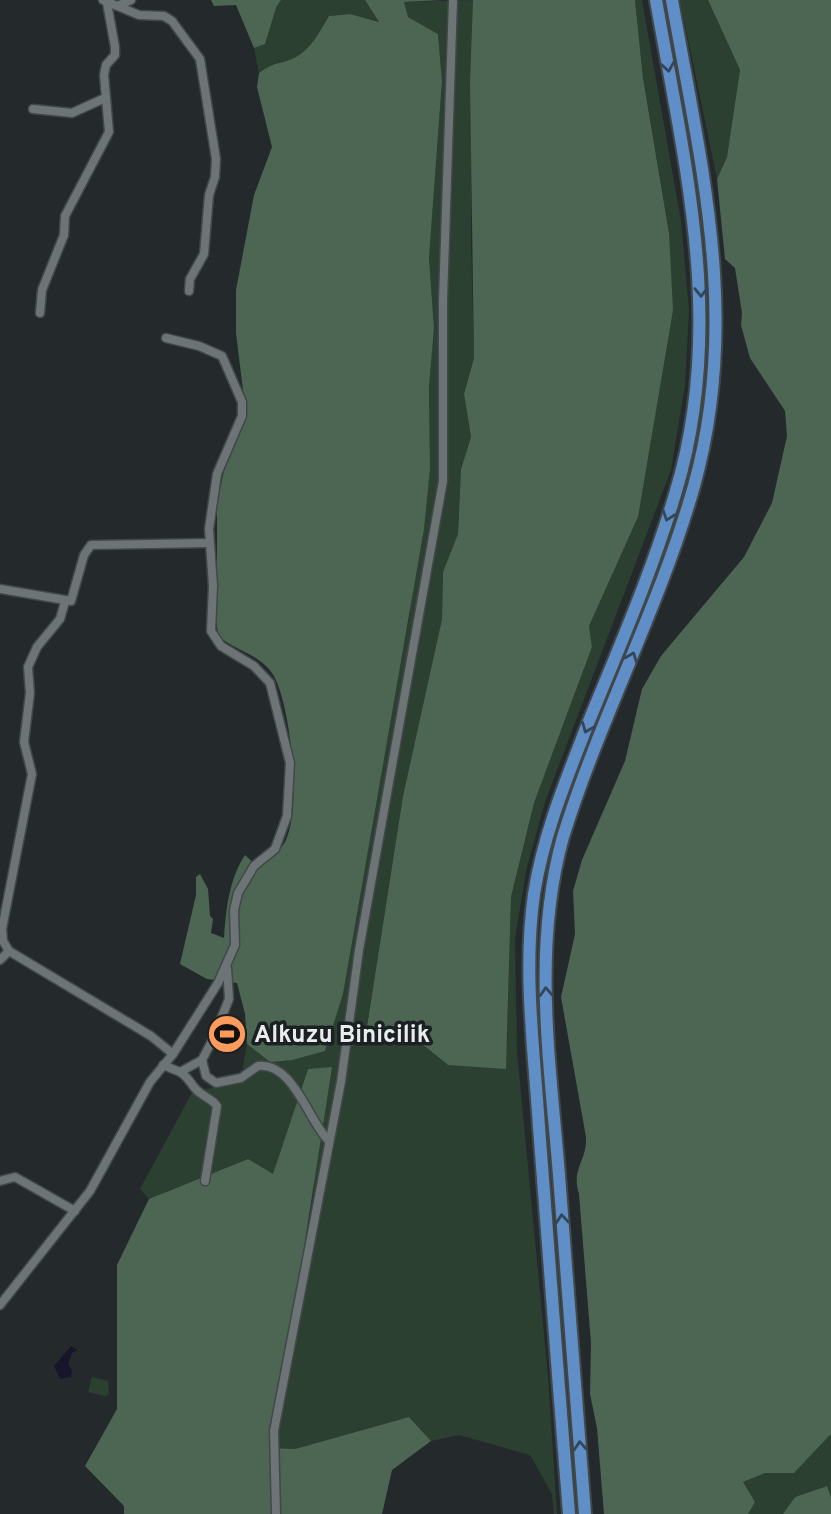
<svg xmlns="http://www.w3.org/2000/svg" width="831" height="1514" font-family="Overpass,sans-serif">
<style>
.green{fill:#2b4031}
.forest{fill:#4d6553}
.water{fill:#17152a}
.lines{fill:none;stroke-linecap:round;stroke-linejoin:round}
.minor-casing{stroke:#424748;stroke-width:11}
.highway-casing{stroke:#424748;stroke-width:16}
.minor{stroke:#6d7476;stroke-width:8}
.highway{stroke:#608ec6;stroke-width:12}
.oneway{stroke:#33465b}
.labels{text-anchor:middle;stroke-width:7;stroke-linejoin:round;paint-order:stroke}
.poi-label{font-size:24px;font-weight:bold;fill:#e9edee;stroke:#1b2022;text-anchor:start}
</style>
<rect width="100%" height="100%" fill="#242a2c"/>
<g class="green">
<path d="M 281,0 L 365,0 L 380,22 L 350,14 L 329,16 C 320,31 311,49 296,57 C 281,65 276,60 259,73 L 254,48 L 265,44 L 276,8 Z"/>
<path d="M 473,0 L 471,241 L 474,358 L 464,394 L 471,437 L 461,469 L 458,535 L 443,572 L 442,619 L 403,796 L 366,1033 L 422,1044 L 448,1065 L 507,1043 L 511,897 L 534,803 L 592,647 L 589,626 L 638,517 L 669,233 L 643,77 L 635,0 L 642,0 L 681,221 L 689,310 L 685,385 L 671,470 L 545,802 L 526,871 L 515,939 L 517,1052 L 548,1376 L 557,1514 L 554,1514 L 552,1494 L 530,1455 L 459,1435 L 431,1441 L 409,1417 L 295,1449 L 273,1448 L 314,1187 L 308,1069 L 273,1175 L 248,1159 L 149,1199 L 140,1189 L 193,1091 L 240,1084 L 247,1044 L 270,1062 L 343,994 L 384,747 L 409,618 L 430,469 L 429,387 L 434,328 L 429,258 L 442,81 L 438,34 L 408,17 L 404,2 Z"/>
<path d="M 680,0 L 708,0 L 740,70 L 727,157 L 717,179 Z"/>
<path d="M 92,1377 L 108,1381 L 109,1394 L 105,1396 L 88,1392 Z"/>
<path d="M 831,1434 L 831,1497 L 826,1486 L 795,1497 L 783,1514 L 748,1514 L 743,1482 L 765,1473 L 794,1473 Z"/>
</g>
<g class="forest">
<path d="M 211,0 L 281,0 L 276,8 L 265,44 L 254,48 L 236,5 L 214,6 Z"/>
<path d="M 365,0 L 443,0 L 404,2 L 408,17 L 438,34 L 442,81 L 429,258 L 434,328 L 429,387 L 430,469 L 424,529 L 343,994 L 325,1051 L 292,1060 L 270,1062 L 247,1044 L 245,1014 L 237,983 L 207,979 L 180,964 L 196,895 L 196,877 L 200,874 L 208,889 L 210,916 L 213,919 L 211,933 L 224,938 C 226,910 229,879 245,855 L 259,868 C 268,861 279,852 285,842 C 302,809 291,711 275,678 C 264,656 237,651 219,637 L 217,627 L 217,503 L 224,471 L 246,415 L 236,333 L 236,290 L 254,195 L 272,147 L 257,87 L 259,73 C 276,60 281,65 296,57 C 311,49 320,31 329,16 L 350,14 L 379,22 Z"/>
<path d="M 473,0 L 635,0 L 643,78 L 669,233 L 673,310 L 638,517 L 589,626 L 592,647 L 534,803 L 511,897 L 506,1069 L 448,1065 L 422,1044 L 366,1033 L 403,796 L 442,619 L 443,572 L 458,534 L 461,469 L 471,437 L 464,394 L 474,358 L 470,83 Z"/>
<path d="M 708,0 L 831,0 L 831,1434 L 794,1473 L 765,1473 L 743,1482 L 755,1502 L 748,1514 L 604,1514 L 597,1428 L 590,1394 L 591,1343 L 579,1194 C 571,1168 587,1162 586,1137 L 561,997 L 575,934 L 573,891 L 582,860 L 625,761 L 642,689 L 661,656 L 744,557 L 772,503 L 787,436 L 785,411 L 750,358 L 741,325 L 742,313 L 735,268 L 725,259 L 717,179 L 727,157 L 740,70 Z"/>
<path d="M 332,1067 L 273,1448 L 295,1449 L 409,1417 L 431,1441 L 392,1470 L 382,1514 L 124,1514 L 124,1506 L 85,1466 L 117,1409 L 117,1265 L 149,1199 L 248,1159 L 273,1174 L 308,1069 Z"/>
<path d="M 827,1486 L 831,1497 L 831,1514 L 783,1514 L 795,1497 Z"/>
</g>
<path class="water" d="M 71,1346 L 77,1350 L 72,1353 L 68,1364 L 72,1370 L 71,1377 L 60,1379 L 54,1366 Z"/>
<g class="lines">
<g class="minor-casing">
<g id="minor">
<path d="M 103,0 L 139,15 L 164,16 L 172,21 L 200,59 L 216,159 L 215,177 L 209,195 L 204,254 L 190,279 L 189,291"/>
<path d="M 120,5 L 131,0"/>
<path d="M 33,109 L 72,113 L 105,98"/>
<path d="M 40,313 L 42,290 L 64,235 L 65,216 L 109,132 L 104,75 L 106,65 L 115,55 L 115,47 L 107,3"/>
<path d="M 0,589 L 71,601 L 84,555 L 91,545 L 209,543"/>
<path d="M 65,602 L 60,619 L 37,647 L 28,667 L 30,693 L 24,742 L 32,774 L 2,929 L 3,941 L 9,951 L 151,1036 L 173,1054"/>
<path d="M 0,960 L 9,951"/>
<path d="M 202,1060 L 206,1076 L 216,1083 L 241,1078 L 258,1066 C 292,1061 309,1121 328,1140"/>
<path d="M 163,1065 L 180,1072 L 202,1060 L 213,1039 L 229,999 L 227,968"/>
<path d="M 180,1072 C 190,1078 191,1086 199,1092 C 206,1098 212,1099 217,1106 L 205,1181"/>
<path d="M 0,1181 L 15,1177 L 75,1211"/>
<path d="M 0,1305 L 90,1191 L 150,1082 L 173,1054 L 218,983 L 235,945 L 234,910 L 238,893 L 254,866 L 275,849 L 287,816 L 290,763 L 270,683 L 254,666 L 221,646 L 211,631 L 213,586 L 209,529 L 217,474 L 242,416 L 242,402 L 222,356 L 199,346 L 166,338"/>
<path d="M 276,1514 L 274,1431 L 341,1082 L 359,950 L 443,481 L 443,300 L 453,0"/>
</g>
</g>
<g class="highway-casing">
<g id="highway">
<path d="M 569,1514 C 559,1385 548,1256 539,1127 C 534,1049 523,971 534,894 C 543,837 564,785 585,731 C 617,652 652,573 676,491 C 726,325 685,166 656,0"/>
<path d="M 585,1514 C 576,1401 568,1288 559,1175 C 550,1062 532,948 563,837 C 600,718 660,606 694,486 C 741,318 701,166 672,0"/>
</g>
</g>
<use href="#minor" class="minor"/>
<use href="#highway" class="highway"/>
</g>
<defs><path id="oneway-chevron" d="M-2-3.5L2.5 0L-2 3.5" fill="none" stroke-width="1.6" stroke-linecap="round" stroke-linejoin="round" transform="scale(1.75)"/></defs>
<g class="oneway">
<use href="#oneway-chevron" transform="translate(668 67) rotate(81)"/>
<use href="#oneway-chevron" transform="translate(701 292) rotate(89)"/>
<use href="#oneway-chevron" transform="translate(668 516) rotate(109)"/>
<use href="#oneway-chevron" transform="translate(632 657) rotate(-69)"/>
<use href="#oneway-chevron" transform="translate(587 728) rotate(112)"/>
<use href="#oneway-chevron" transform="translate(546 992) rotate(-93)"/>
<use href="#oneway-chevron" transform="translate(562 1219) rotate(-95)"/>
<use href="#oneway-chevron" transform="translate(580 1446) rotate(-94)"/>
</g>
<defs>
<g id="stadium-disc" transform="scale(2.0125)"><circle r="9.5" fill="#ff9b5b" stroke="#1b2022"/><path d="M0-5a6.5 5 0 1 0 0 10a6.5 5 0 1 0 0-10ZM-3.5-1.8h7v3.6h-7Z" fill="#111"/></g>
</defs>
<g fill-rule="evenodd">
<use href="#stadium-disc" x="227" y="1034"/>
</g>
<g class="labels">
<g class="poi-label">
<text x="254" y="1042">Alkuzu Binicilik</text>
</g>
</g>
</svg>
